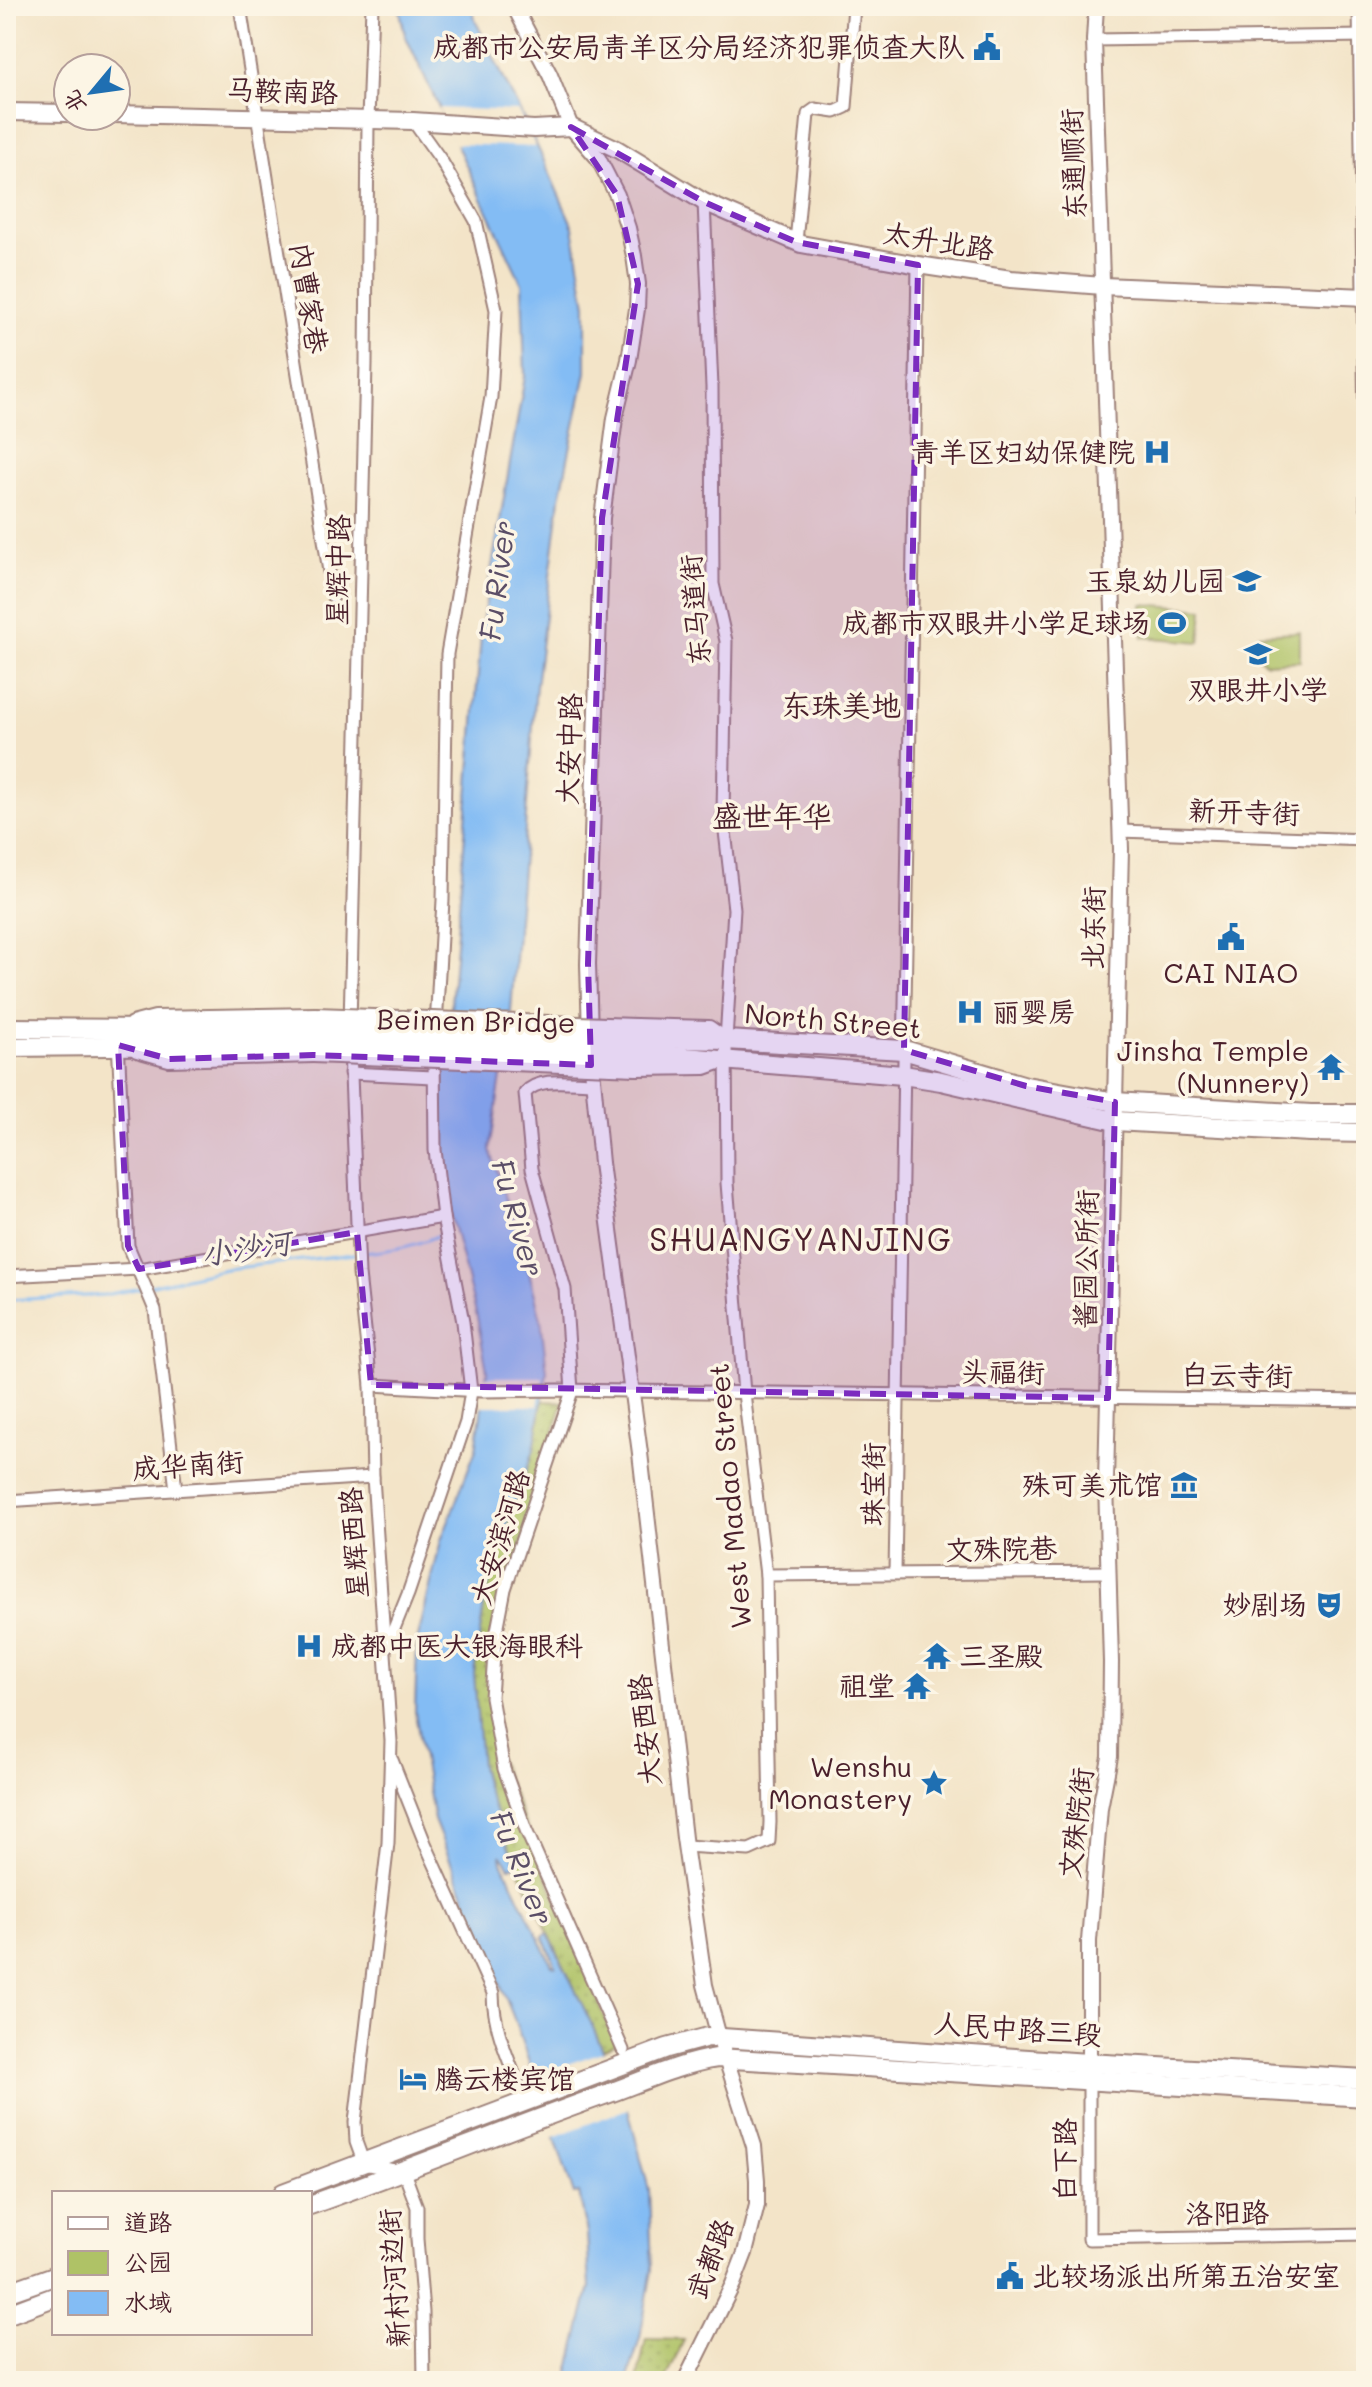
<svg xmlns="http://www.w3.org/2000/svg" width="1372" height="2387" font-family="Mali,'LXGW WenKai TC',sans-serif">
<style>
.green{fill:url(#green-dots);stroke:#7c7048;stroke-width:2}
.pitch{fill:#afc266;stroke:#7c7048;stroke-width:2}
.water{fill:#83bcf4;stroke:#666e90;stroke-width:2}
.pier{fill:#f3e4c8}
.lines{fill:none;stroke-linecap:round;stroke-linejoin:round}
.stream{stroke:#83bcf4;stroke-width:3}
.minor-casing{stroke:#9e827a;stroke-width:15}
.tertiary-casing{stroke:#9e827a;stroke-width:18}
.secondary-casing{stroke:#9e827a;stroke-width:20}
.primary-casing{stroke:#9e827a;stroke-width:22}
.minor{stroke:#fff;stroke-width:11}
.tertiary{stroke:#fff;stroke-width:14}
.secondary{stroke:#fff;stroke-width:16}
.primary{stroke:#fff;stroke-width:18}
.tertiary-bridge-casing{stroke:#9e827a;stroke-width:18;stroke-linecap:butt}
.primary-bridge-casing{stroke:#9e827a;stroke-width:22;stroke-linecap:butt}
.tertiary-bridge{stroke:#fff;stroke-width:14}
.primary-bridge{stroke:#fff;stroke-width:18}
.marked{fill:#7b2cbf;fill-opacity:0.2;stroke:#7b2cbf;stroke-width:6;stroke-dasharray:16 10;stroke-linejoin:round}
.labels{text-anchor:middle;stroke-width:7;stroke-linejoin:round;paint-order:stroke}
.poi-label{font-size:28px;fill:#4a1f2b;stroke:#fcf5e5;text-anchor:end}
.street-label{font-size:28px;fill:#4a1f2b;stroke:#fcf5e5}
.water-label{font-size:30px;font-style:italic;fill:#5b4e67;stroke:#fcf5e5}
.neighbourhood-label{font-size:30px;fill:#4a1f2b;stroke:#fcf5e5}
.quarter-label{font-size:32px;letter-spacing:2px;fill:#4a1f2b;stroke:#fcf5e5}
</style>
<defs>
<pattern id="green-dots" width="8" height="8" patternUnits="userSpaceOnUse" patternTransform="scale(2)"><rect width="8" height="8" fill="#afc266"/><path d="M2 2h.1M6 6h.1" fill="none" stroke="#98a659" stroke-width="1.8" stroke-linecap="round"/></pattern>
</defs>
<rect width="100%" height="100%" fill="#fcf5e5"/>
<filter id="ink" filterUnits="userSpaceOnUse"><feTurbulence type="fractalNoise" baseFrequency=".0125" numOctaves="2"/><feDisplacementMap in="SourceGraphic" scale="16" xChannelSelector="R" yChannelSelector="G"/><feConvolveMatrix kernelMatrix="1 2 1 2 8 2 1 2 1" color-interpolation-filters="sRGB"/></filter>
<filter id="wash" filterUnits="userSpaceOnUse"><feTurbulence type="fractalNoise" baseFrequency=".006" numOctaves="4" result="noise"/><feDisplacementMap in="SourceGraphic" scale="32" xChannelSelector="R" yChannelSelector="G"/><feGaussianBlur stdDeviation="1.8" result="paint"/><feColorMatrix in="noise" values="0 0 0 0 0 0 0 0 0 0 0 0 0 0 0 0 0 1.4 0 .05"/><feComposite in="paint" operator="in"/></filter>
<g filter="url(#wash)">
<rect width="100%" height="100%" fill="#f3e4c8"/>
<g class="green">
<path d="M 542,1401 L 563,1402 L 492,1643 L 498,1758 L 616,2044 L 603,2050 L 509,1848 L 491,1803 L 481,1766 L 474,1673 L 485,1598 L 505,1529 L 534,1450 Z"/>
<path d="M 646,2339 L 684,2340 L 665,2381 L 637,2381 Z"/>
</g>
<g class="pitch">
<path d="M 1142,604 L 1203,609 L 1200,642 L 1143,637 Z"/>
<path d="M 1300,632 L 1300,661 L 1266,663 L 1260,658 L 1259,634 Z"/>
</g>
<path class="water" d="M 399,6 L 472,6 L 475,20 L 540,152 L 573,227 L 586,305 L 586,372 L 560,498 L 536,686 L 511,1011 L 490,1150 L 523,1248 L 541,1319 L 547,1372 L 534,1450 L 505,1529 L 485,1598 L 474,1673 L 481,1766 L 485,1784 L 509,1848 L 517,1864 L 510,1867 L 501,1854 L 502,1862 L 552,1965 L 556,1966 L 543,1936 L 548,1933 L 592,2025 L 628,2109 L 649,2190 L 652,2270 L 640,2338 L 627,2381 L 567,2381 L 590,2287 L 587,2233 L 579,2193 L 574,2194 L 513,2016 L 434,1820 L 415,1713 L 417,1642 L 441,1540 L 476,1449 L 487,1371 L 477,1317 L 445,1193 L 439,1114 L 451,1006 L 482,624 L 525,376 L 522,284 L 405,35 Z"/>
<g class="pier">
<path d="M 439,108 L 518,111 L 536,147 L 453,144 Z"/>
<path d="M 482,1377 L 543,1377 L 538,1406 L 478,1406 Z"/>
<path d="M 605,2051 L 630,2108 L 551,2138 L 530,2077 Z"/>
</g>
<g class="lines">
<g class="stream">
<path d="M 362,1253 C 390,1251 418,1246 443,1233"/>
<path d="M 149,1286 L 226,1269 L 354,1254"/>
<path d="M 6,1300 L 104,1295 L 141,1288"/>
</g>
</g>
</g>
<g filter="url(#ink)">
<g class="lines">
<g class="minor-casing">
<g id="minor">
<path d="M 240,6 L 333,597"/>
<path d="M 1359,6 L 1366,506"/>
<path d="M 1094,40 L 1366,36"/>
<path d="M 413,121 L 441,160 L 476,221 L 496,310 L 491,397 L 447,654 L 443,900 L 436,1027"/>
<path d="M 796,242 L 808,114 L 815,109 L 835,112 L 846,107 L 854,6"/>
<path d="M 1121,831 L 1366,840"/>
<path d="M 350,1024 L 366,364 L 368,120 L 372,6"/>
<path d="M 118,1040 L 128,1246 L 155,1310 L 176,1490"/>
<path d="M 350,1050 L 359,1274 L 371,1385 L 373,1477 L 391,1741 L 388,1843 L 355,2122 L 356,2142 L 364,2164 L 404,2172 L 417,2207 L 417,2239 L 423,2312 L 424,2381"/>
<path d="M 350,1073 L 433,1077"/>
<path d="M 592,1083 C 571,1083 539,1076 525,1093 L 532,1169 L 565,1289 L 572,1391 L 505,1589 L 495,1641 L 491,1697 L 504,1769 L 526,1830 L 623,2050"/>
<path d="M 6,1276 L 139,1269 L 443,1217"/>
<path d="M 371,1385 L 481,1391 L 559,1390 L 1366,1401"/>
<path d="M 6,1501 L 373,1477"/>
<path d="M 895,1573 L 918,265"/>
<path d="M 766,1575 L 1107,1572"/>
<path d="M 387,1646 L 408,1594 L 466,1422 L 471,1391 L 463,1322 L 443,1217 L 435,1150 L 434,1053"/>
<path d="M 392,1760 L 425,1843 L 493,1993 C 493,2030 512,2067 525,2101"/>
<path d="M 685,1846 L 749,1850 L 769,1841 L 770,1822 L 766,1575 L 744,1393 L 727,1183 L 726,1040 L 734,909 L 723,814 L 726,641 L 713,584 L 712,387 L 704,202"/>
<path d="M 1089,2081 L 1089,2239 L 1366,2234"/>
</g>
</g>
<g class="tertiary-casing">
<g id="tertiary">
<path d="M 514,6 L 550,75 L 571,127 L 598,158 L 617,195 L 628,228 L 634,256 L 638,284 L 637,309 L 629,360 L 615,418 L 602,518 L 588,964 L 590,1036"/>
<path d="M 132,1024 L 155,1018 L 315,1015"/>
<path d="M 636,1026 L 709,1028 L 726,1040"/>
<path d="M 137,1050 L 169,1059 L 313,1055"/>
<path d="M 591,1057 L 601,1163 L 640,1453 L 684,1838 L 705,1985 L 719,2037 L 754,2146 L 757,2180 L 757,2205 L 745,2253 L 733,2284 L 685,2381"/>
<path d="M 636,1068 L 705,1067 L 719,1062"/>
<path d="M 1089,2072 L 1089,1941 L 1100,1808 L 1110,1757 L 1111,1662 L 1106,1482 L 1121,849 L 1094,40 L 1096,6"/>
</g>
</g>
<g class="secondary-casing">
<g id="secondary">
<path d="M 6,112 L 68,113"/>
<path d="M 116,114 L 413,121 L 534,129 L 571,127 L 617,149 L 704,202 L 801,244 L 918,265 L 1011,279 L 1103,286 L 1366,297"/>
</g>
</g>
<g class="primary-casing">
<g id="primary">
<path d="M 6,1028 L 314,1030"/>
<path d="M 636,1038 L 726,1040 L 904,1050 L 1026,1086 L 1115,1102 L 1311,1114 L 1366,1114"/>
<path d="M 6,1047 L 314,1044"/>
<path d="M 636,1053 L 903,1075 L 941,1081 L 1115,1121 L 1310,1132 L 1366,1133"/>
<path d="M 283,2193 L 667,2048 L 708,2037 L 1088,2063 L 1366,2079"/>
<path d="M 310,2205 C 408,2170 503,2131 601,2096 C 639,2083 677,2064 717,2058 L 1366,2097"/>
<path d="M 6,2293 L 54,2276"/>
<path d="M 6,2315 L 54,2297"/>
</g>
</g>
<use href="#minor" class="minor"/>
<use href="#tertiary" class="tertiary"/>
<use href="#secondary" class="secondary"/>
<use href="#primary" class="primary"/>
<g class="tertiary-bridge-casing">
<g id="tertiary-bridge">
<path d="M 315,1015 L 636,1026"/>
<path d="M 313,1055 L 636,1068"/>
</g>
</g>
<g class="primary-bridge-casing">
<g id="primary-bridge">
<path d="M 314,1030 L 636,1038"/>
<path d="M 314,1044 L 636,1053"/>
</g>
</g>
<use href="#tertiary-bridge" class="tertiary-bridge"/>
<use href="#primary-bridge" class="primary-bridge"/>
</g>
</g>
<path class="marked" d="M 571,127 L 704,202 L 796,242 L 918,265 L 904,1050 L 1026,1086 L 1115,1102 L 1108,1398 L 371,1385 L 357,1232 L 139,1269 L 128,1246 L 118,1045 L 169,1059 L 313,1055 L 591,1065 L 588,964 L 602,518 L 638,284 L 617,195 Z"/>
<defs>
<g id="civic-bare" transform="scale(2.16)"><path d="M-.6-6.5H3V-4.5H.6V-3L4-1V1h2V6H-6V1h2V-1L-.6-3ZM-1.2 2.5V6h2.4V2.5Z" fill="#1f6fb2" stroke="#fcf5e5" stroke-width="2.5" paint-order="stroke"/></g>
<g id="hospital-bare" transform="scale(2.16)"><path d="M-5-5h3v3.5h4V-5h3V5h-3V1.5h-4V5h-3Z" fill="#1f6fb2" stroke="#fcf5e5" stroke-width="2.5" paint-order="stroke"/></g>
<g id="school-bare" transform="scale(2.16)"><path d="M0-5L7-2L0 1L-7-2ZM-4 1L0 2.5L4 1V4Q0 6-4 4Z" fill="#1f6fb2" stroke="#fcf5e5" stroke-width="2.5" paint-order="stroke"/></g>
<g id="stadium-bare" transform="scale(2.16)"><path d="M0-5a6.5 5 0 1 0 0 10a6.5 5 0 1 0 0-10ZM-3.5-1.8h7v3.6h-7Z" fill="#1f6fb2" stroke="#fcf5e5" stroke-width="2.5" paint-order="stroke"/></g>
<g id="temple-bare" transform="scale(2.16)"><path d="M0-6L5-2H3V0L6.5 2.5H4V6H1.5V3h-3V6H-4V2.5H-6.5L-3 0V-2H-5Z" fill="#1f6fb2" stroke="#fcf5e5" stroke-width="2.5" paint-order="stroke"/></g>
<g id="museum-bare" transform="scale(2.16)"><path d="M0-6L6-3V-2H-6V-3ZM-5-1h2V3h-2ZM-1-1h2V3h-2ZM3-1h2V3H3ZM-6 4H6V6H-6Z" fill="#1f6fb2" stroke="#fcf5e5" stroke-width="2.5" paint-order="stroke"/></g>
<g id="theatre-bare" transform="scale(2.16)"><path d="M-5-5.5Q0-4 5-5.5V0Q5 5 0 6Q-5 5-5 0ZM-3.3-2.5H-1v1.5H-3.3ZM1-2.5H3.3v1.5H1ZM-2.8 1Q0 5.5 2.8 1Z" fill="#1f6fb2" stroke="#fcf5e5" stroke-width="2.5" paint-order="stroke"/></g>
<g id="sight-bare" transform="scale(2.16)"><path d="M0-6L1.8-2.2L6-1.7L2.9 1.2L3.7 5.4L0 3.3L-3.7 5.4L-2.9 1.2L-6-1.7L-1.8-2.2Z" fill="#1f6fb2" stroke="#fcf5e5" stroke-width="2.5" paint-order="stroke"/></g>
<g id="hotel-bare" transform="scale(2.16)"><path d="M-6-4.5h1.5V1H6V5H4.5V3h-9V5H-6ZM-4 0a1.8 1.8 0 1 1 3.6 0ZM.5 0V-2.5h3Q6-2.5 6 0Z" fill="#1f6fb2" stroke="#fcf5e5" stroke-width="2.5" paint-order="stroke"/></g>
</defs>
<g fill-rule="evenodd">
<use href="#civic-bare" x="987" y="47"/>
<use href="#hospital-bare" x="1157" y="452"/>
<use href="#school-bare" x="1247" y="581"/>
<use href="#stadium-bare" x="1172" y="623"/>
<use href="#school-bare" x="1258" y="654"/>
<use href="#civic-bare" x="1231" y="937"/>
<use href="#hospital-bare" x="970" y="1012"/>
<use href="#temple-bare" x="1331" y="1067"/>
<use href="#museum-bare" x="1184" y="1485"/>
<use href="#theatre-bare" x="1329" y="1605"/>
<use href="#hospital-bare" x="309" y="1646"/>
<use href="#temple-bare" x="937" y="1656"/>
<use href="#temple-bare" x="917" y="1686"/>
<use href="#sight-bare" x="934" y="1783"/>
<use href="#hotel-bare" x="413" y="2079"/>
<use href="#civic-bare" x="1010" y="2276"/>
</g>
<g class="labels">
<g class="poi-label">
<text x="965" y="57">成都市公安局青羊区分局经济犯罪侦查大队</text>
<text x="1135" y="462">青羊区妇幼保健院</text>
<text x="1225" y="591">玉泉幼儿园</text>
<text x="1150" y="633">成都市双眼井小学足球场</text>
<text x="1258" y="700" text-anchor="middle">双眼井小学</text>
<text x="1231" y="983" text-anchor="middle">CAI NIAO</text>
<text x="992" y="1022" text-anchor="start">丽婴房</text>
<text x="1309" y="1061">Jinsha Temple<tspan x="1309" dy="32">(Nunnery)</tspan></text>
<text x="1162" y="1495">殊可美术馆</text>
<text x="1307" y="1615">妙剧场</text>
<text x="331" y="1656" text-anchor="start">成都中医大银海眼科</text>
<text x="959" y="1666" text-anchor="start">三圣殿</text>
<text x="895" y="1696">祖堂</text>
<text x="912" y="1777">Wenshu<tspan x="912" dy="32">Monastery</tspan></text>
<text x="435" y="2089" text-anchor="start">腾云楼宾馆</text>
<text x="1032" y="2286" text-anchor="start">北较场派出所第五治安室</text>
</g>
<g class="street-label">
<text transform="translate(282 91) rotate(2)" y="10">马鞍南路</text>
<text transform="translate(1073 164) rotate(-92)" y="10">东通顺街</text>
<text transform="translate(939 241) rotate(9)" y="10">太升北路</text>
<text transform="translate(309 298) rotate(81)" y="10">内曹家巷</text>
<text transform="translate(338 570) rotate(-89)" y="10">星辉中路</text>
<text transform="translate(695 610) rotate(-95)" y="10">东马道街</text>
<text transform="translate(569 749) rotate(-88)" y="10">大安中路</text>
<text transform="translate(1244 812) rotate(2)" y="10">新开寺街</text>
<text transform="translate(1093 928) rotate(-89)" y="10">北东街</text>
<text transform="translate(476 1021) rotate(1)" y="10">Beimen Bridge</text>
<text transform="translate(833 1021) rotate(5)" y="10">North Street</text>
<text transform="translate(1086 1259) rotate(-89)" y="10">酱园公所街</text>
<text transform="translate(1003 1372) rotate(1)" y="10">头福街</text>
<text transform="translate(1237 1375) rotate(1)" y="10">白云寺街</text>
<text transform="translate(188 1465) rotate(-4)" y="10">成华南街</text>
<text transform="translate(873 1484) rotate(-89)" y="10">珠宝街</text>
<text transform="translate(730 1496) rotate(-95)" y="10">West Madao Street</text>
<text transform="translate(500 1537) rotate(-73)" y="10">大安滨河路</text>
<text transform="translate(354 1543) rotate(-94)" y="10">星辉西路</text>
<text transform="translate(1001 1549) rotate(-1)" y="10">文殊院巷</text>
<text transform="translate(645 1730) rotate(-96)" y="10">大安西路</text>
<text transform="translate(1076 1823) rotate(-83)" y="10">文殊院街</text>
<text transform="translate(1018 2029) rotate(4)" y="10">人民中路三段</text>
<text transform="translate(1065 2160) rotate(-90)" y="10">白下路</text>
<text transform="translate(1227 2213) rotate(-1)" y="10">洛阳路</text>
<text transform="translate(710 2259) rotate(-69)" y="10">武都路</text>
<text transform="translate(394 2278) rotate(-94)" y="10">新村河边街</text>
</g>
<g class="water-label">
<text transform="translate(498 581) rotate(-83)" y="10">Fu River</text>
<text transform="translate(517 1218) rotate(74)" y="10">Fu River</text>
<text transform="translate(246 1249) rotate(-8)" y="10">小沙河</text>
<text transform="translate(521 1868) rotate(68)" y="10">Fu River</text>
</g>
<g class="neighbourhood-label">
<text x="841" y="716">东珠美地</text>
<text x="772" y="827">盛世年华</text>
</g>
<g class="quarter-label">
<text x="801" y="1251">SHUANGYANJING</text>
</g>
</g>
<rect width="1372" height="2387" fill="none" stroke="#fcf5e5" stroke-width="32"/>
<rect x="52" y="2191" width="260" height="144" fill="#fcf5e5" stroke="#b59f9b" stroke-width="2"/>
<rect x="68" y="2217" width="40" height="12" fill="#ffffff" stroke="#b59f9b" stroke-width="2"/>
<text x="124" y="2231" font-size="24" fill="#4a1f2b">道路</text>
<rect x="68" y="2251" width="40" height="24" fill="#afc266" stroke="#b59f9b" stroke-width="2"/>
<text x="124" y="2271" font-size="24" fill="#4a1f2b">公园</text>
<rect x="68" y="2291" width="40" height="24" fill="#83bcf4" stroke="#b59f9b" stroke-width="2"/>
<text x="124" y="2311" font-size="24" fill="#4a1f2b">水域</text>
<g transform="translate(92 92) rotate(241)"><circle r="38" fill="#fcf5e5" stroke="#b59f9b" stroke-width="2"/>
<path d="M0-6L14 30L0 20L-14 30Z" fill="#1f6fb2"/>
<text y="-12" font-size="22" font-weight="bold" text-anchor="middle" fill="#4a1f2b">北</text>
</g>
</svg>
